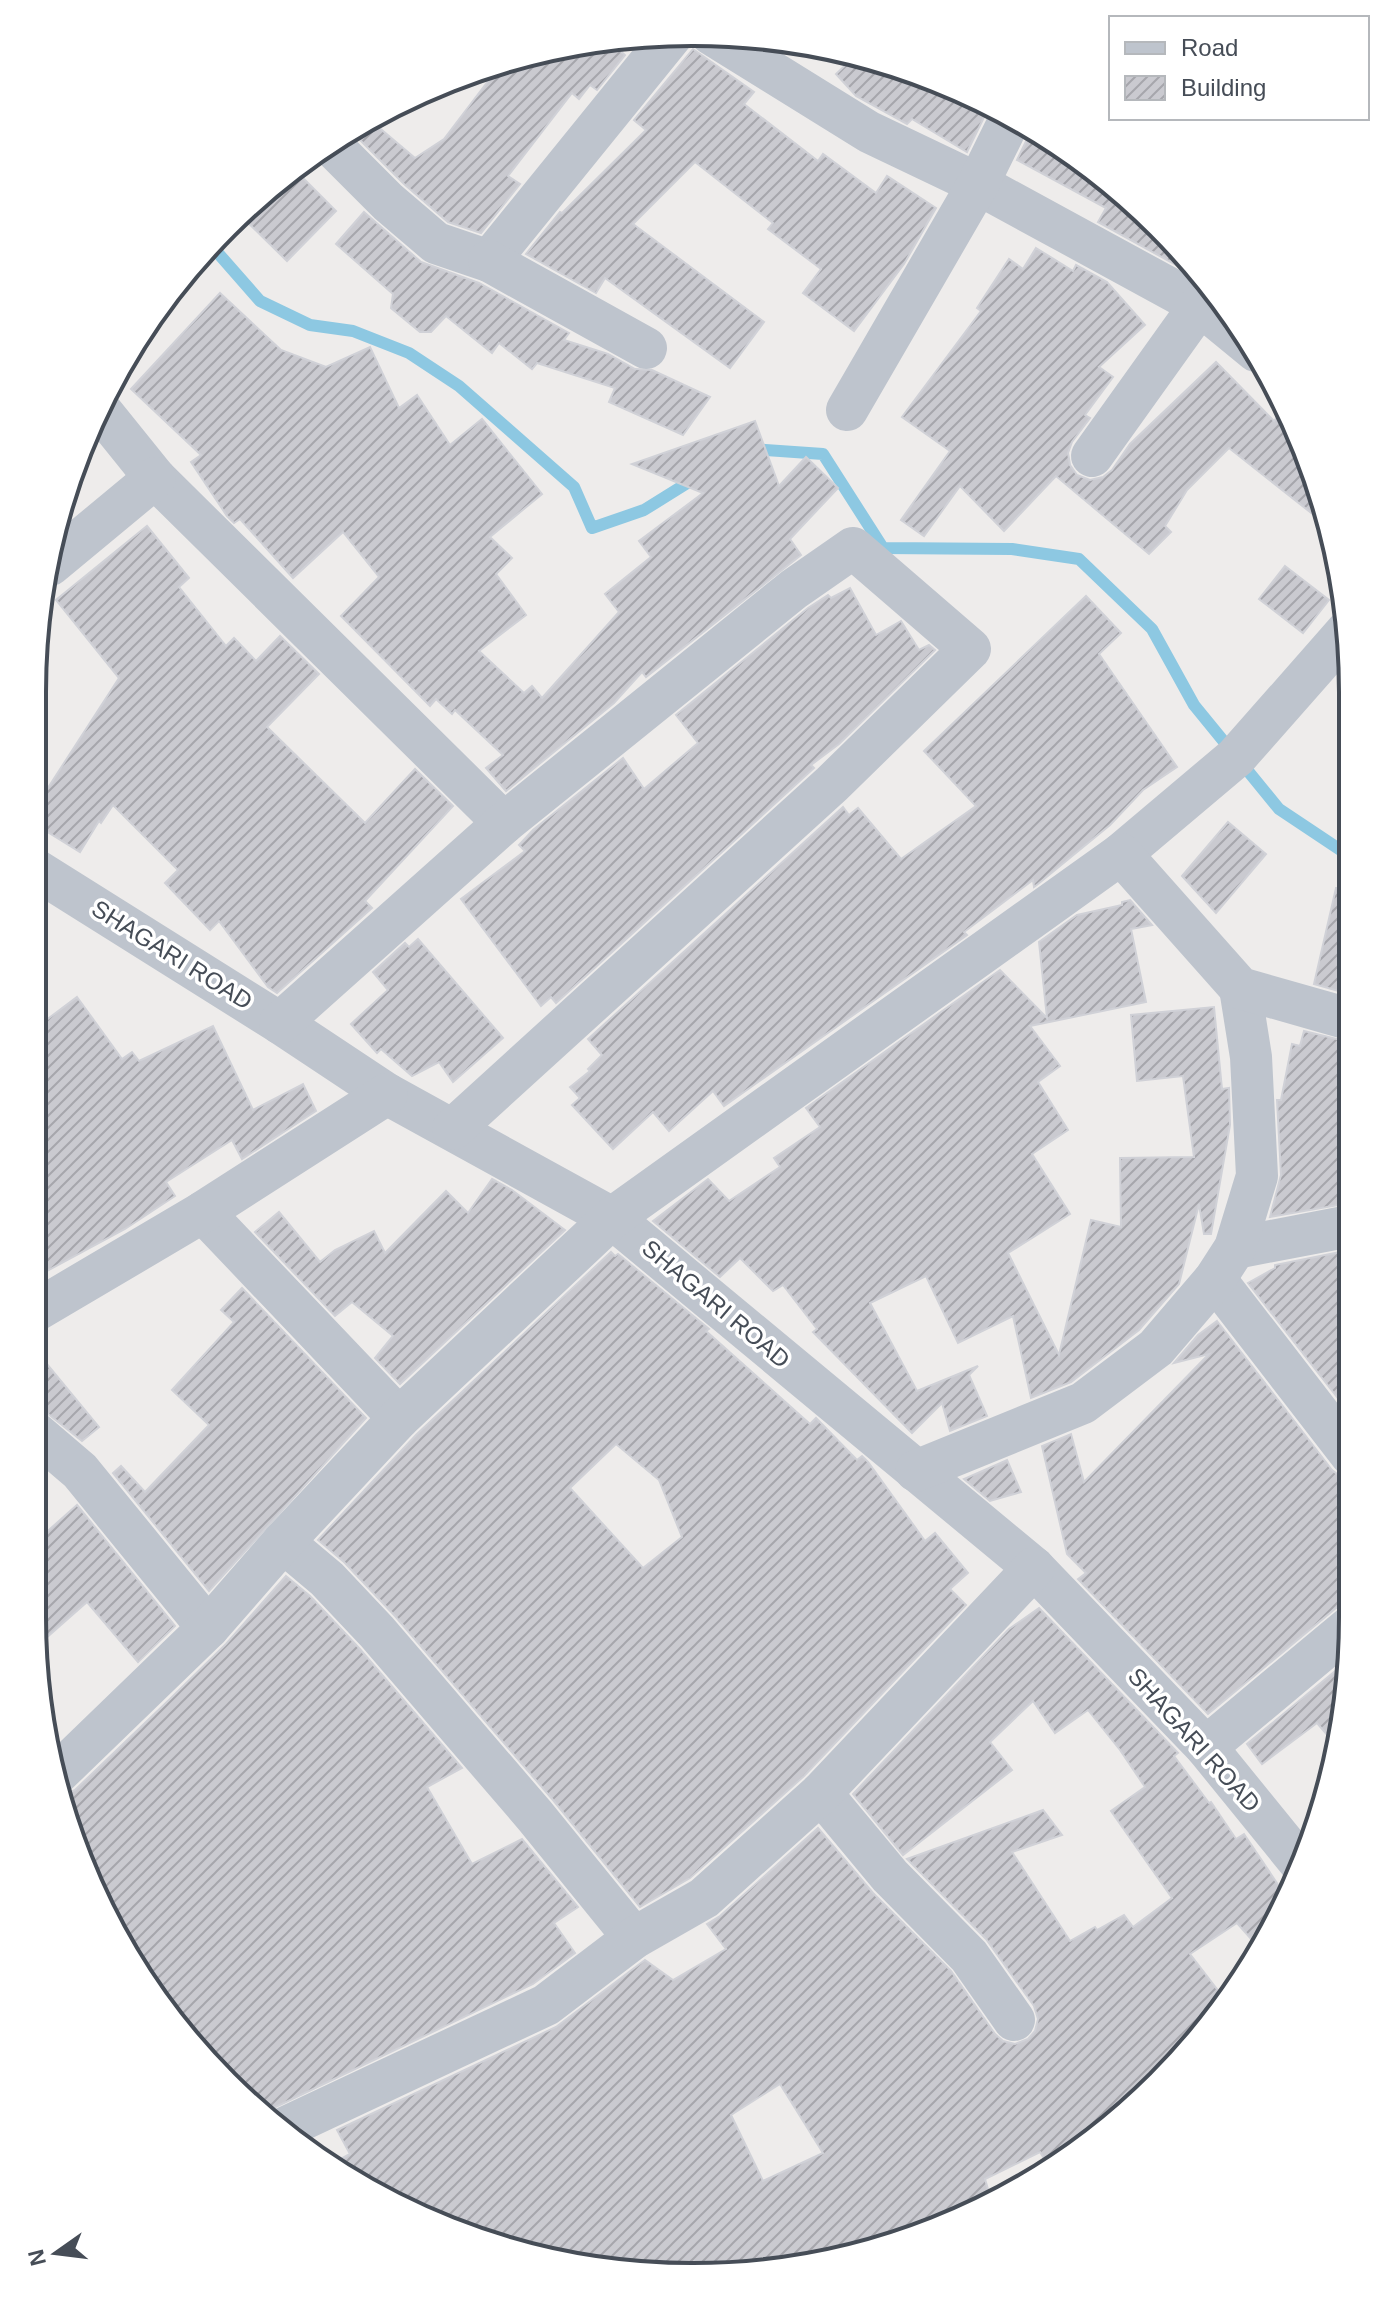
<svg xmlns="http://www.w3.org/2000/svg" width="1385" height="2309" font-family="Helvetica,sans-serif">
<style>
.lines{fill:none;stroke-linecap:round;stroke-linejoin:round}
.stream{stroke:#8dc8e2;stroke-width:12}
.building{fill:url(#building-hatch);stroke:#d0d1d7;stroke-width:2;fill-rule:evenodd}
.minor{stroke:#bec4cd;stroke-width:42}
.labels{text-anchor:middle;stroke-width:7;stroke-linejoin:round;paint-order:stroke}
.street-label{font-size:24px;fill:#464d57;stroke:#fff}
.rim{fill:none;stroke:#464d57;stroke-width:4}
</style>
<defs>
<pattern id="building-hatch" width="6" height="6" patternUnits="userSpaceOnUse" patternTransform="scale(2)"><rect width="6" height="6" fill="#cacad0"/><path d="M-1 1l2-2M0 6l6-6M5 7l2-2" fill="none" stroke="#a6a6ac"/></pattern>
</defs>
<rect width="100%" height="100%" fill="#eeeceb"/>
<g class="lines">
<g class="stream">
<path d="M 210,244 L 260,301 L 310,325 L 353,331 L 409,353 L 459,386 L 574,487 L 592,528 L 644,510 L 697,477"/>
<path d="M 752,449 L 823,454 L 883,548 L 1012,549 L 1079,559 L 1152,629 L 1194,705 L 1279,809 L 1348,855"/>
</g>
</g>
<g class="building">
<path d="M 608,40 L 625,55 L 597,90 L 590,85 L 579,99 L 572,93 L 508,176 L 520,184 L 481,233 L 448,222 L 404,184 L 350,130 L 370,120 L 415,158 L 444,139 L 501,64 L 564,45 Z"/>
<path d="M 693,49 L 754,92 L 744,104 L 818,161 L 823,154 L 876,193 L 887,176 L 936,208 L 904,264 L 854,331 L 803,293 L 821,269 L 768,229 L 773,223 L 695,162 L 633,224 L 764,322 L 730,368 L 605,278 L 596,293 L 526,254 L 560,212 L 562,213 L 646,130 L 634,120 Z"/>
<path d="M 856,55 L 946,82 L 988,109 L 967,152 L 912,119 L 907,124 L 856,96 L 836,74 Z"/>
<path d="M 1037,132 L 1060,144 L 1189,257 L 1193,263 L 1187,271 L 1098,222 L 1106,208 L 1017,160 L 1029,135 L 1034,139 Z"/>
<path d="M 294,169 L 336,211 L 287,261 L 239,214 Z"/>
<path d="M 364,212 L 421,262 L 479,283 L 569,333 L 564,340 L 608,354 L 635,369 L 652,370 L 710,397 L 683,435 L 609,402 L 615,388 L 537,363 L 532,369 L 499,343 L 492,353 L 446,316 L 431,332 L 420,332 L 391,308 L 393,294 L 336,244 Z"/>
<path d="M 1036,248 L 1073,271 L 1076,265 L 1107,282 L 1145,325 L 1099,367 L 1113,377 L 1085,415 L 1090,418 L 1072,442 L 1068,453 L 1070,465 L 1077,475 L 1090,480 L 1103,477 L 1112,470 L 1130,444 L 1216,362 L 1274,421 L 1285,407 L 1318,481 L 1329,527 L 1229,448 L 1187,490 L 1165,526 L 1171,532 L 1149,554 L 1056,476 L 1004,531 L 960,486 L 924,536 L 901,520 L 950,451 L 902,417 L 981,311 L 977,308 L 1009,259 L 1023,269 Z"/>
<path d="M 220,293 L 281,350 L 326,367 L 370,347 L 399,408 L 417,395 L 450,445 L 482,419 L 542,494 L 490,537 L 512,558 L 496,574 L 526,615 L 479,651 L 524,693 L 532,686 L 542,698 L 619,612 L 605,594 L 651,557 L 639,541 L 703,493 L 632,464 L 755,421 L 779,486 L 806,457 L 838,488 L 790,539 L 801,555 L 646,677 L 642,672 L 614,703 L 506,791 L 486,768 L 503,755 L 455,710 L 452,714 L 436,699 L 430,706 L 341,616 L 379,577 L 343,532 L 293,578 L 240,519 L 234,523 L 227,516 L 191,462 L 201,455 L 131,389 Z"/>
<path d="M 147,526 L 189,578 L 179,587 L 226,646 L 234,638 L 256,661 L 280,636 L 319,674 L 267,727 L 365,823 L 415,769 L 453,806 L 365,901 L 372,908 L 277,993 L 268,987 L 219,921 L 210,930 L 165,883 L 178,870 L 113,805 L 101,823 L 99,821 L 80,852 L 33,823 L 33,811 L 119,678 L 56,600 Z"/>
<path d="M 1285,566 L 1329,600 L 1303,633 L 1259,599 Z"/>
<path d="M 850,588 L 876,635 L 901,621 L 919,650 L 929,645 L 935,650 L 839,744 L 811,765 L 814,768 L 556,1003 L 551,997 L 541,1006 L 461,899 L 525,851 L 519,845 L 533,830 L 623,758 L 644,789 L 698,743 L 676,715 L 808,608 L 828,595 L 831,598 Z"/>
<path d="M 1086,596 L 1121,633 L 1099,654 L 1177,767 L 1143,790 L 1110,825 L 1038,884 L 1034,887 L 1033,880 L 964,932 L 967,935 L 724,1106 L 713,1091 L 669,1131 L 653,1112 L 613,1149 L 572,1105 L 580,1098 L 570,1087 L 590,1071 L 588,1069 L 602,1055 L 588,1039 L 843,807 L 849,815 L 858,808 L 901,859 L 976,806 L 924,751 Z"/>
<path d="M 1228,822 L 1266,854 L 1216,913 L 1182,876 Z"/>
<path d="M 1336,888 L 1349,889 L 1349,994 L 1314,984 Z"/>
<path d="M 1130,900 L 1152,925 L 1131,929 L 1146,1002 L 1030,1026 L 1060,1066 L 1038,1082 L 1068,1130 L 1032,1154 L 1070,1214 L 1008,1253 L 1059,1355 L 1091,1220 L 1121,1227 L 1120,1158 L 1194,1157 L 1183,1076 L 1137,1081 L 1131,1015 L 1214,1007 L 1222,1089 L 1229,1088 L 1230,1125 L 1211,1234 L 1204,1234 L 1199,1204 L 1179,1284 L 1139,1330 L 1071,1382 L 1031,1398 L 1013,1316 L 958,1343 L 926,1276 L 870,1303 L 917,1391 L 978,1366 L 969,1375 L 987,1416 L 950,1431 L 942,1403 L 912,1433 L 813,1332 L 817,1329 L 783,1285 L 773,1291 L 740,1258 L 720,1277 L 653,1221 L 708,1179 L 729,1201 L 780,1167 L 774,1158 L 820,1127 L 806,1108 L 1000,970 L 1047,1018 L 1039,942 L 1077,915 L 1122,905 L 1122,902 Z"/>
<path d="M 418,939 L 503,1038 L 453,1082 L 439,1062 L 412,1076 L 381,1049 L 377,1053 L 351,1024 L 388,990 L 373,972 L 405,943 L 409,947 Z"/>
<path d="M 77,997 L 122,1059 L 132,1052 L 139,1061 L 213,1026 L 253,1110 L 303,1084 L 316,1111 L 242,1159 L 232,1140 L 166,1182 L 175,1196 L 125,1229 L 32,1279 L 33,1030 Z"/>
<path d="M 1304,1031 L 1349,1042 L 1350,1203 L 1270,1217 L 1281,1175 L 1277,1100 L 1281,1100 L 1292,1044 L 1300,1046 Z"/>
<path d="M 492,1179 L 512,1190 L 565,1230 L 400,1384 L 375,1358 L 393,1336 L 352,1302 L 335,1316 L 255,1232 L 279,1212 L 320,1262 L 335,1250 L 374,1231 L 385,1253 L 446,1191 L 468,1213 Z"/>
<path d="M 1350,1250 L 1350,1379 L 1351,1415 L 1248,1283 L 1275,1268 L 1275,1265 Z"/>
<path d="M 611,1252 L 615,1256 L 618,1254 L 709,1329 L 706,1331 L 810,1424 L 816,1418 L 857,1460 L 862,1456 L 868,1462 L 925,1541 L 935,1533 L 968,1573 L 950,1589 L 966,1605 L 804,1776 L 690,1878 L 640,1907 L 553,1800 L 395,1616 L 344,1562 L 318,1540 L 416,1435 ZM 616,1444 L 659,1480 L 682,1537 L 643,1568 L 570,1488 Z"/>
<path d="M 242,1288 L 366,1418 L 209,1591 L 113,1473 L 121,1466 L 145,1492 L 209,1425 L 172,1390 L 234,1322 L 221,1310 Z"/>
<path d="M 1217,1321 L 1332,1470 L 1341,1477 L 1351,1478 L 1351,1603 L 1336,1608 L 1208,1714 L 1078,1579 L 1086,1573 L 1067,1554 L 1042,1446 L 1071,1434 L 1084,1482 L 1209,1354 L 1174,1363 L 1198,1335 Z"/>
<path d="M 32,1346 L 99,1427 L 82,1441 L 32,1401 Z"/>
<path d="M 1007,1460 L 1021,1492 L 990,1501 L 964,1479 Z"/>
<path d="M 77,1505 L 175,1626 L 138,1662 L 87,1602 L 37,1646 L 32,1616 L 32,1545 Z"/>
<path d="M 286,1576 L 310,1596 L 359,1648 L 462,1768 L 427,1787 L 472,1864 L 522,1839 L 578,1907 L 554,1923 L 575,1953 L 533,1984 L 263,2113 L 172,2022 L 155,1994 L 165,1988 L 128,1944 L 67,1828 L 62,1796 L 75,1790 L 170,1699 L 226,1644 Z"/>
<path d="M 1039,1608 L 1178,1753 L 1174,1756 L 1209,1803 L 1211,1802 L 1236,1839 L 1244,1834 L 1285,1895 L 1259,1948 L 1237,1923 L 1190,1954 L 1226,2001 L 1094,2141 L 1048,2165 L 1040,2152 L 985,2179 L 990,2196 L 904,2242 L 692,2277 L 481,2242 L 333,2163 L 350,2154 L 337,2130 L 556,2027 L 645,1960 L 673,1980 L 726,1949 L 707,1924 L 720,1916 L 818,1828 L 873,1893 L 951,1971 L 995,2034 L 1003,2041 L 1015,2044 L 1028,2039 L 1035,2031 L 1038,2019 L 1034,2006 L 986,1939 L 907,1859 L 1043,1810 L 1062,1835 L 1012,1852 L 1070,1941 L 1095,1927 L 1097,1930 L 1124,1915 L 1133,1927 L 1172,1898 L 1111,1811 L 1145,1787 L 1120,1750 L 1088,1710 L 1055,1733 L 1033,1701 L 990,1742 L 1012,1770 L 903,1855 L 853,1794 L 1009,1629 ZM 780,2084 L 823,2153 L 763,2181 L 731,2115 Z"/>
<path d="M 1352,1657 L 1335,1744 L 1317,1723 L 1262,1764 L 1247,1744 Z"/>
</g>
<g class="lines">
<g class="minor">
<path d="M 711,34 L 869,132 L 978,184 L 1200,305 L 1256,351"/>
<path d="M 328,142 L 388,202 L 436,243 L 489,261 L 673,34"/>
<path d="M 489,261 L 646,348"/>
<path d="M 847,410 L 978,184 L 1011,117"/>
<path d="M 101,411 L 155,478 L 504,823"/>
<path d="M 1092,456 L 1200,305"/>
<path d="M 50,565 L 155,478"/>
<path d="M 1121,854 L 1236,757 L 1347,631"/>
<path d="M 33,868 L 280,1023 L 387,1094 L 612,1218 L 1034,1568 L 1206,1747 L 1301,1864"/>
<path d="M 280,1023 L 504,823 L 794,589 L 853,548 L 970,649 L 832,784 L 453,1129"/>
<path d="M 203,1212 L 399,1418"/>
<path d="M 1235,1248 L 1350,1226"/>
<path d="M 1215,1279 L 1351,1455"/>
<path d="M 32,1313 L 203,1212 L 387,1094"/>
<path d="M 32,1430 L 80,1471 L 208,1628"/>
<path d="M 916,1471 L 1083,1403 L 1156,1348 L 1215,1279 L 1235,1248 L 1257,1176 L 1251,1057 L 1240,988"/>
<path d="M 283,1542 L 327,1579 L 377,1632 L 535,1816 L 634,1938"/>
<path d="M 1206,1747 L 1351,1626"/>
<path d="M 58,1773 L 208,1628 L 283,1542 L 399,1418 L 612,1218 L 1121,854 L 1240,988 L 1349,1019"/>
<path d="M 821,1793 L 890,1876 L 969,1956 L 1014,2020"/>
<path d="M 280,2130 L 546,2005 L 634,1938 L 704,1898 L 821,1793 L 1034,1568"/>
</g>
</g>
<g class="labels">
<g class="street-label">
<text transform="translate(172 955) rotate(32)" y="8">SHAGARI ROAD</text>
<text transform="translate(716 1304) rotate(40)" y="8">SHAGARI ROAD</text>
<text transform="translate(1194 1740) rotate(48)" y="8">SHAGARI ROAD</text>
</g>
</g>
<path d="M0 0H1385V2309H0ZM692 46H693A646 646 0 0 1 1339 692V1617A646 646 0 0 1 693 2263H692A646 646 0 0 1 46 1617V692A646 646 0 0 1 692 46Z" fill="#fff" fill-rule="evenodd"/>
<path class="rim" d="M692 46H693A646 646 0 0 1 1339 692V1617A646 646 0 0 1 693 2263H692A646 646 0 0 1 46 1617V692A646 646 0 0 1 692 46Z"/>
<rect x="1109" y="16" width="260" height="104" fill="#ffffff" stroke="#b5b8bc" stroke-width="2"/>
<rect x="1125" y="42" width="40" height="12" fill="#bec4cd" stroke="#b5b8bc" stroke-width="2"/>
<text x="1181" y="56" font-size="24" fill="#464d57">Road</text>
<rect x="1125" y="76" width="40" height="24" fill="url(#building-hatch)" stroke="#b5b8bc" stroke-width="2"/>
<text x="1181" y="96" font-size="24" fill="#464d57">Building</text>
<g transform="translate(56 2253) rotate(256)" stroke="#ffffff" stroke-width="6" paint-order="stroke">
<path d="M0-6L14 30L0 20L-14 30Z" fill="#464d57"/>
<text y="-12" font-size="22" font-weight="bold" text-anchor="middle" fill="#464d57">N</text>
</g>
</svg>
